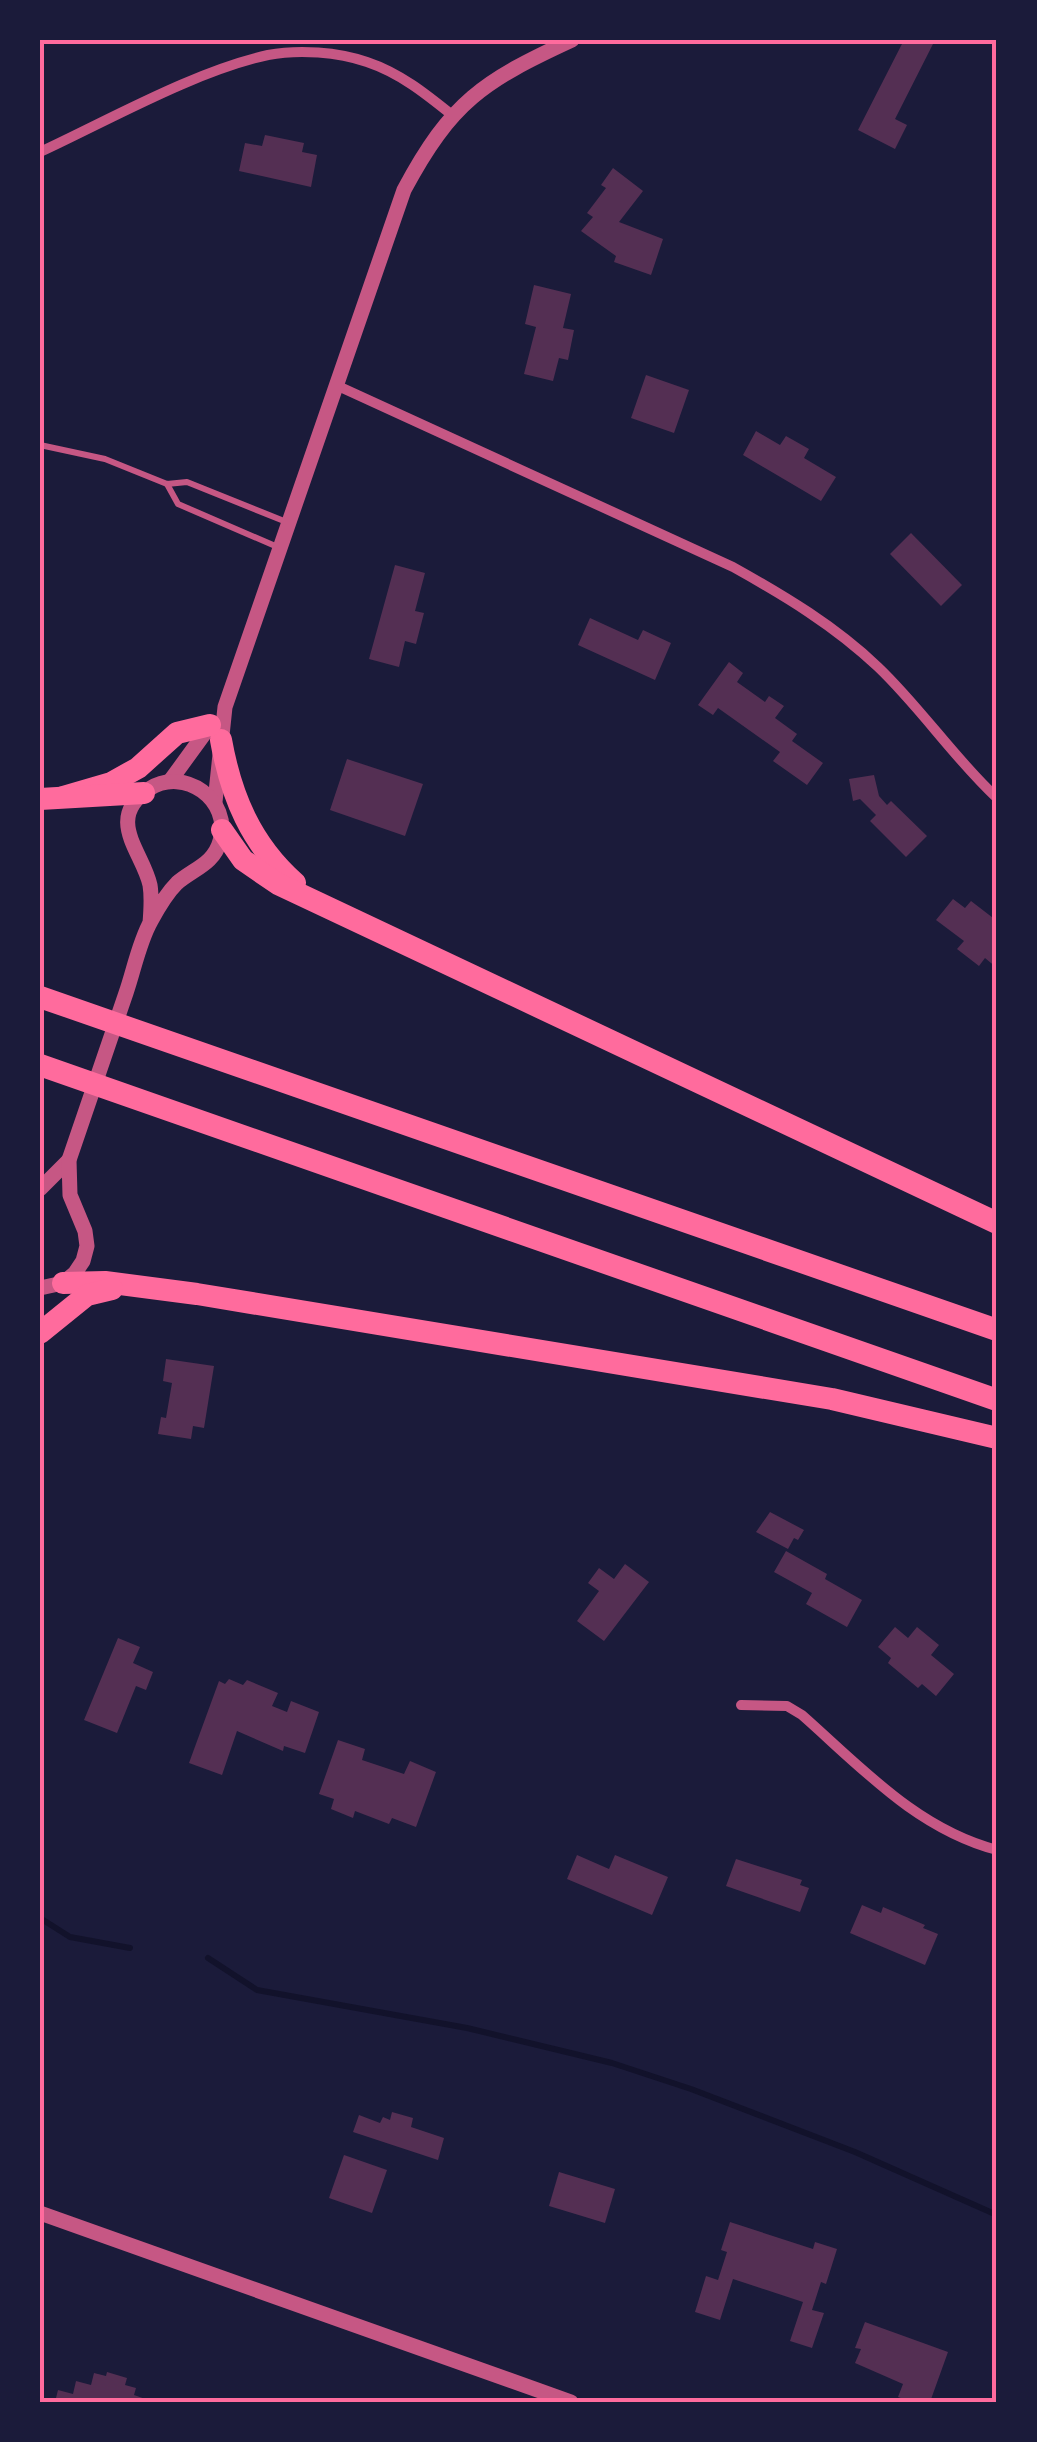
<svg xmlns="http://www.w3.org/2000/svg" width="1037" height="2442" font-family="'Fira Sans Condensed',sans-serif">
<style>
.lines{fill:none;stroke-linecap:round;stroke-linejoin:round}
.stream{stroke:#12122b;stroke-width:6}
.building{fill:#542f53}
.service{stroke:#c65784;stroke-width:6}
.minor{stroke:#c65784;stroke-width:10}
.tertiary{stroke:#c65784;stroke-width:15}
.motorway{stroke:#ff6b9d;stroke-width:22}
.neatline{fill:none;stroke:#ff6b9d;stroke-width:4}
</style>
<rect width="100%" height="100%" fill="#1b1b3a"/>
<g class="lines">
<g class="stream">
<path d="M 40,1918 L 70,1937 L 130,1948"/>
<path d="M 208,1958 L 257,1990 L 467,2028 L 612,2063 L 691,2089 L 855,2152 L 997,2215"/>
</g>
</g>
<g class="building">
<path d="M 904,40 L 925,40 L 933,44 L 895,119 L 907,125 L 895,149 L 858,130 Z"/>
<path d="M 265,135 L 304,143 L 302,152 L 317,155 L 311,187 L 239,171 L 245,143 L 262,146 Z"/>
<path d="M 613,168 L 643,191 L 619,222 L 663,239 L 651,275 L 614,262 L 616,256 L 581,231 L 593,217 L 587,213 L 606,188 L 601,185 Z"/>
<path d="M 534,285 L 571,294 L 563,328 L 574,330 L 568,360 L 559,358 L 553,381 L 524,374 L 536,327 L 525,324 Z"/>
<path d="M 646,375 L 689,390 L 674,433 L 631,418 Z"/>
<path d="M 756,431 L 780,445 L 786,436 L 809,449 L 804,458 L 836,477 L 821,501 L 743,455 Z"/>
<path d="M 911,533 L 962,585 L 941,606 L 890,554 Z"/>
<path d="M 395,565 L 425,573 L 415,611 L 424,613 L 416,644 L 405,641 L 399,667 L 369,659 Z"/>
<path d="M 590,618 L 638,640 L 643,630 L 671,643 L 655,680 L 578,645 Z"/>
<path d="M 729,662 L 743,673 L 737,682 L 765,702 L 769,696 L 784,706 L 775,718 L 797,734 L 792,741 L 823,763 L 807,785 L 773,761 L 780,752 L 718,708 L 713,715 L 698,705 Z"/>
<path d="M 347,759 L 423,784 L 405,836 L 330,810 Z"/>
<path d="M 874,775 L 879,796 L 887,805 L 891,801 L 927,836 L 906,857 L 870,821 L 876,815 L 860,799 L 853,801 L 849,779 Z"/>
<path d="M 953,899 L 965,908 L 971,901 L 997,921 L 997,968 L 985,958 L 979,966 L 957,949 L 964,941 L 936,920 Z"/>
<path d="M 166,1359 L 214,1366 L 204,1428 L 193,1426 L 191,1439 L 158,1434 L 161,1417 L 166,1418 L 172,1383 L 163,1381 Z"/>
<path d="M 770,1512 L 804,1530 L 798,1540 L 794,1538 L 788,1549 L 756,1532 Z"/>
<path d="M 786,1551 L 827,1574 L 825,1579 L 862,1600 L 847,1627 L 806,1604 L 812,1593 L 774,1572 Z"/>
<path d="M 625,1564 L 649,1582 L 604,1641 L 577,1621 L 599,1591 L 588,1583 L 599,1568 L 614,1579 Z"/>
<path d="M 895,1627 L 908,1638 L 917,1627 L 939,1645 L 931,1655 L 954,1674 L 936,1696 L 922,1684 L 918,1688 L 888,1663 L 891,1658 L 878,1647 Z"/>
<path d="M 118,1638 L 140,1647 L 133,1663 L 153,1672 L 146,1690 L 136,1686 L 117,1733 L 84,1720 Z"/>
<path d="M 229,1679 L 243,1685 L 247,1680 L 278,1693 L 272,1706 L 287,1712 L 291,1701 L 319,1712 L 305,1753 L 284,1746 L 283,1751 L 237,1731 L 222,1775 L 189,1763 L 219,1681 L 225,1684 Z"/>
<path d="M 338,1740 L 365,1749 L 362,1760 L 404,1774 L 410,1761 L 436,1772 L 416,1827 L 392,1818 L 389,1824 L 355,1811 L 353,1818 L 331,1809 L 334,1799 L 319,1794 Z"/>
<path d="M 577,1855 L 609,1869 L 615,1855 L 668,1877 L 652,1915 L 567,1879 Z"/>
<path d="M 736,1859 L 802,1880 L 800,1885 L 809,1888 L 800,1912 L 726,1886 Z"/>
<path d="M 862,1905 L 881,1913 L 883,1907 L 925,1925 L 923,1928 L 938,1934 L 925,1965 L 850,1933 Z"/>
<path d="M 392,2112 L 413,2118 L 411,2127 L 444,2138 L 438,2160 L 353,2132 L 359,2115 L 380,2123 L 383,2117 L 390,2120 Z"/>
<path d="M 344,2155 L 387,2170 L 372,2213 L 329,2198 Z"/>
<path d="M 559,2172 L 615,2189 L 605,2223 L 549,2206 Z"/>
<path d="M 730,2222 L 813,2249 L 815,2242 L 837,2249 L 826,2284 L 821,2282 L 812,2310 L 824,2313 L 812,2348 L 790,2341 L 803,2302 L 733,2279 L 720,2320 L 695,2312 L 706,2276 L 718,2280 L 727,2252 L 721,2250 Z"/>
<path d="M 865,2322 L 948,2352 L 930,2402 L 911,2402 L 898,2397 L 903,2384 L 855,2363 L 861,2349 L 855,2348 Z"/>
<path d="M 107,2372 L 127,2378 L 125,2385 L 136,2388 L 134,2395 L 154,2402 L 55,2402 L 58,2390 L 73,2394 L 76,2381 L 91,2385 L 94,2373 L 106,2376 Z"/>
</g>
<g class="lines">
<g class="service">
<path d="M 40,445 L 105,459 L 167,484 L 187,482 L 289,523"/>
<path d="M 167,484 L 178,504 L 280,548"/>
</g>
<g class="minor">
<path d="M 40,152 C 109,120 195,71 268,55 C 299,49 338,52 367,62 C 400,73 426,94 452,115"/>
<path d="M 338,386 L 733,567 C 785,596 835,626 878,667 C 921,708 954,758 997,798"/>
<path d="M 741,1705 L 787,1706 L 802,1715 C 862,1768 917,1829 997,1850"/>
</g>
<g class="tertiary">
<path d="M 170,781 L 210,726"/>
<path d="M 215,802 L 225,707 L 404,190 C 451,102 483,81 572,40"/>
<path d="M 40,1189 L 69,1160"/>
<path d="M 40,1288 L 63,1283 L 75,1273 L 83,1261 L 87,1246 L 85,1231 L 70,1195 L 69,1160 C 88,1105 107,1049 126,993 C 134,970 139,942 151,921 C 158,908 167,893 177,883 C 193,869 214,864 220,841 C 232,800 184,766 149,789 C 104,819 143,852 150,885 C 152,897 151,911 150,923"/>
<path d="M 40,2213 L 571,2402"/>
</g>
<g class="motorway">
<path d="M 221,740 C 231,796 251,844 295,883"/>
<path d="M 63,797 L 111,783 L 138,768 L 177,733 L 210,725"/>
<path d="M 40,799 L 144,793"/>
<path d="M 222,830 L 243,860 L 278,884 L 997,1223"/>
<path d="M 40,997 L 997,1330"/>
<path d="M 40,1065 L 997,1400"/>
<path d="M 63,1283 L 105,1282 L 197,1294 L 832,1399 L 997,1438"/>
<path d="M 40,1333 L 87,1295 L 112,1289"/>
</g>
</g>
<rect width="1037" height="2442" fill="none" stroke="#1b1b3a" stroke-width="85"/>
<rect x="42" y="42" width="952" height="2358" class="neatline"/>
</svg>
